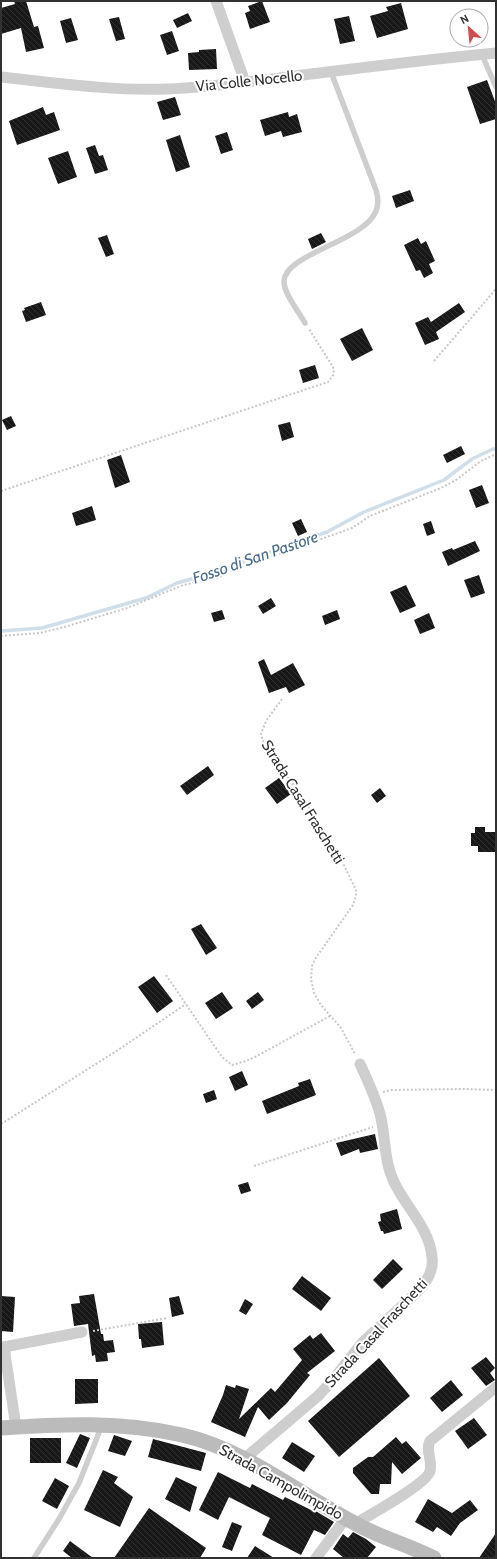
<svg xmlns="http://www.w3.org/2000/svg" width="497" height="1559" font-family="Cabin,sans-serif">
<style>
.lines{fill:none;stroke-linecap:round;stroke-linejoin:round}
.stream{stroke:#d0dee9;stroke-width:3.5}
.building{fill:url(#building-back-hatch)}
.path{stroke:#c8c8c8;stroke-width:2;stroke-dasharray:2 2;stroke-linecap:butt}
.lane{stroke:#cecece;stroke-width:5.5}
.street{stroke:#cecece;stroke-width:11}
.secondary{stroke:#bbb;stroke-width:15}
.labels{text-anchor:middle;stroke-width:4;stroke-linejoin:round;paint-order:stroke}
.street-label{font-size:15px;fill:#313131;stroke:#fff}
.water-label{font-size:16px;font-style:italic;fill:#486c8b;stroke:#fff}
</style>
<defs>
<pattern id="building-back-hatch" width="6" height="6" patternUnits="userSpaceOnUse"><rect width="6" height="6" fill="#181818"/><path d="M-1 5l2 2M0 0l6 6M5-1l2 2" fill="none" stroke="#313131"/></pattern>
</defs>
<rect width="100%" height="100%" fill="#fff"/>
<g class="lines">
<path class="stream" d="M 1,631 L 42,628 L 146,598 L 177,583 L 220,571 L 264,554 L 327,532 L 364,512 L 444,480 L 472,459 L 493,449 L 496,449"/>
</g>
<g class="building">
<path d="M 14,1 L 26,1 L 34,27 L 38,26 L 44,48 L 26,52 L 21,28 L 1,34 L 1,8 L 15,4 Z"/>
<path d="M 262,1 L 270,22 L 250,29 L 245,13 L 250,11 L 248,6 Z"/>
<path d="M 401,3 L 408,29 L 377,38 L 370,16 L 388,11 L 386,7 Z"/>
<path d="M 188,13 L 192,21 L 177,28 L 173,20 Z"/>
<path d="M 349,16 L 355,41 L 340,44 L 334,19 Z"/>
<path d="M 119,17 L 125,39 L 116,41 L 109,19 Z"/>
<path d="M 71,18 L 78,40 L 66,43 L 60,21 Z"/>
<path d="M 172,31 L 179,51 L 167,55 L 160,35 Z"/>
<path d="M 216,49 L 217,69 L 189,70 L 188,53 L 199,52 L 199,50 Z"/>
<path d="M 487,80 L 496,104 L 496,119 L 480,124 L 467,87 Z"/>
<path d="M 175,97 L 181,115 L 163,120 L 157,102 Z"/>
<path d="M 43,107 L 46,115 L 54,112 L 60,130 L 17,145 L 9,121 Z"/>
<path d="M 288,112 L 289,117 L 297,114 L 302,132 L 283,137 L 281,131 L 265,136 L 260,120 Z"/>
<path d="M 227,132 L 233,150 L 221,154 L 215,136 Z"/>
<path d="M 180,135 L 190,167 L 176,172 L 166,140 Z"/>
<path d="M 95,145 L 99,156 L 103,155 L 108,170 L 95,174 L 86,148 Z"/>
<path d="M 68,151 L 77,177 L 58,184 L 48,158 Z"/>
<path d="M 410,190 L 414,201 L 396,208 L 392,196 Z"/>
<path d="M 321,233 L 326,242 L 312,249 L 308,239 Z"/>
<path d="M 107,235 L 114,254 L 106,257 L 98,238 Z"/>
<path d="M 418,238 L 421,244 L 426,241 L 435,261 L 429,264 L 433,273 L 424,278 L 420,270 L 416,271 L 404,245 Z"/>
<path d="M 41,302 L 46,315 L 26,322 L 22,311 L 25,310 L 24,308 Z"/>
<path d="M 459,303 L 465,312 L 436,332 L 439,339 L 425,345 L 415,323 L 428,317 L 431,322 Z"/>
<path d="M 362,328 L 373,350 L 352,361 L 340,339 Z"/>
<path d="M 315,365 L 319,378 L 303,383 L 299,370 Z"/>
<path d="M 11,416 L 16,426 L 7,430 L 2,420 Z"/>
<path d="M 290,422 L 294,437 L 282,441 L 278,425 Z"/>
<path d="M 461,446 L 465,454 L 447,463 L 443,455 Z"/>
<path d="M 121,455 L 130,482 L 115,488 L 107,460 Z"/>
<path d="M 482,485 L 489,503 L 476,508 L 469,490 Z"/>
<path d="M 92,506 L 96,520 L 76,526 L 72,513 Z"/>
<path d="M 301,519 L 307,532 L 298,536 L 292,523 Z"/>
<path d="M 431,521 L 435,533 L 427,536 L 423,524 Z"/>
<path d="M 475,541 L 480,551 L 448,566 L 442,552 L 452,548 L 453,550 Z"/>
<path d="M 479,575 L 485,593 L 471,598 L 464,580 Z"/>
<path d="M 406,585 L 416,606 L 400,613 L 390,592 Z"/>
<path d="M 271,598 L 276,606 L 263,614 L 258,606 Z"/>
<path d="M 222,610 L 225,619 L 214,622 L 211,613 Z"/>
<path d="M 337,610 L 340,619 L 325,625 L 322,616 Z"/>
<path d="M 429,613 L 435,628 L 420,634 L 414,620 Z"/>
<path d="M 264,659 L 271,675 L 293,663 L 305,685 L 289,693 L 286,687 L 269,693 L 258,662 Z"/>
<path d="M 208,766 L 214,775 L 187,795 L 180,786 Z"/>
<path d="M 279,778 L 291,794 L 277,804 L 265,788 Z"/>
<path d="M 380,788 L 386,796 L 377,803 L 371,795 Z"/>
<path d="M 475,827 L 485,827 L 485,832 L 496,832 L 496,852 L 478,852 L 478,846 L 471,846 L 471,833 L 475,833 Z"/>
<path d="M 201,924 L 217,948 L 206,955 L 191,929 Z"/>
<path d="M 154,976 L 173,1001 L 157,1013 L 138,987 Z"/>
<path d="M 222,992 L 233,1008 L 216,1019 L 205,1003 Z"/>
<path d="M 258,992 L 264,1000 L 252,1009 L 246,1001 Z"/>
<path d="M 242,1071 L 248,1085 L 235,1091 L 229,1077 Z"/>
<path d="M 310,1079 L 316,1095 L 267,1114 L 262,1101 L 299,1086 L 298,1083 Z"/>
<path d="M 214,1090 L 217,1099 L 206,1103 L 203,1094 Z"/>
<path d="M 375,1134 L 378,1149 L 360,1153 L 359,1149 L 341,1156 L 336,1143 Z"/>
<path d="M 248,1182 L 251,1191 L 241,1194 L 238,1185 Z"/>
<path d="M 397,1209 L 402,1229 L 384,1234 L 383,1231 L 381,1231 L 378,1222 L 381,1221 L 380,1214 Z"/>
<path d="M 393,1259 L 403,1269 L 382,1289 L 373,1280 Z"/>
<path d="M 302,1276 L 331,1298 L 321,1311 L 292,1289 Z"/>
<path d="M 94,1294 L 101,1334 L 103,1334 L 104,1341 L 113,1340 L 115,1352 L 107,1353 L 108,1361 L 96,1362 L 95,1355 L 92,1356 L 88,1324 L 74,1326 L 71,1304 L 80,1303 L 79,1296 Z"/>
<path d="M 1,1296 L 15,1297 L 13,1332 L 1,1331 Z"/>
<path d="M 179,1296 L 184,1314 L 172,1317 L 169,1298 Z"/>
<path d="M 245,1299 L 253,1304 L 246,1315 L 239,1311 Z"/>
<path d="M 162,1322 L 164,1345 L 142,1348 L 141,1339 L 139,1339 L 138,1324 Z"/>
<path d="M 321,1333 L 335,1351 L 307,1373 L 310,1375 L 287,1403 L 269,1420 L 258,1407 L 245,1437 L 211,1422 L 223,1395 L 226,1385 L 235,1388 L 236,1385 L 249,1389 L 239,1419 L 271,1388 L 275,1392 L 302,1360 L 293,1349 L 310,1335 L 313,1339 Z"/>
<path d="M 486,1357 L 495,1368 L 490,1373 L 495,1380 L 486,1386 L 471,1368 Z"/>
<path d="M 379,1358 L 410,1396 L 339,1457 L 308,1421 Z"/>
<path d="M 75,1379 L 98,1379 L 98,1403 L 75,1404 Z"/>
<path d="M 451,1380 L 463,1395 L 442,1412 L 430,1398 Z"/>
<path d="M 474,1418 L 487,1435 L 468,1449 L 455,1431 Z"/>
<path d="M 80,1434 L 90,1438 L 77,1468 L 66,1463 Z"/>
<path d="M 114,1435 L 132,1441 L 125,1456 L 108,1451 Z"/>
<path d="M 396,1437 L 402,1444 L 406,1441 L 421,1458 L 402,1474 L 392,1462 L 391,1484 L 380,1484 L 379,1494 L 371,1494 L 353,1473 L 353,1468 L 368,1457 L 373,1457 Z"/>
<rect x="30" y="1438" width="31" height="25"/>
<path d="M 153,1439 L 206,1453 L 201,1471 L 148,1457 Z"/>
<path d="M 292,1442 L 315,1456 L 304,1472 L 282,1458 Z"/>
<path d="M 103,1470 L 118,1477 L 114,1483 L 133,1497 L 120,1527 L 84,1510 Z"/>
<path d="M 218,1472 L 250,1488 L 252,1484 L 283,1500 L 285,1497 L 313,1511 L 314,1510 L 334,1522 L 325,1535 L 314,1530 L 301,1555 L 262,1535 L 270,1518 L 229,1497 L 218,1520 L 199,1510 Z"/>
<path d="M 176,1477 L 197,1487 L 190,1512 L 165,1499 Z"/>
<path d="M 55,1478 L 69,1486 L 57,1509 L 42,1501 Z"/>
<path d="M 428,1499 L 452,1513 L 470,1500 L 478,1510 L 460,1523 L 451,1536 L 437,1527 L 433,1532 L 415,1522 Z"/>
<path d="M 149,1508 L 206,1548 L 200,1558 L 114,1558 Z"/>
<path d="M 232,1522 L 242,1526 L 232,1551 L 222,1547 Z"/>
<path d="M 353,1532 L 366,1539 L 376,1547 L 367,1558 L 344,1558 L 333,1549 L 343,1534 L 348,1538 Z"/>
<path d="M 496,1533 L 496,1558 L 479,1558 Z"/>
<path d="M 70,1541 L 93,1558 L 72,1558 L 63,1551 Z"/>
<path d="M 255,1546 L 274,1558 L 247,1558 Z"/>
</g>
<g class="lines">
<g class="path">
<path d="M 434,361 L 496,289"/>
<path d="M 1,491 L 328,382 L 334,374 L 333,367 L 309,329"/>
<path d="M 1,636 L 40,633 L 68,626 L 127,608 L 183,585 L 218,578 L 245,563 L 279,554 L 352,528 L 370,516 L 441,488 L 456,480 L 481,461 L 496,454"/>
<path d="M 282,699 L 266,721 L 261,734 L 264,744 L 314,814 L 339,855 L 356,890 L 356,896 L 353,905 L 315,959 L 312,966 L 311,979 L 314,993 L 321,1005 L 341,1028 L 355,1054"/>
<path d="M 166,975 L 222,1057 L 232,1065 L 246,1061 L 255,1057 L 330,1016"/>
<path d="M 383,1092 L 391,1090 L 464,1089 L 496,1090"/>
<path d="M 1,1124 L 118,1050 L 186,1004"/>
<path d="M 254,1166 L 373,1127"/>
<path d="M 93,1331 L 167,1318"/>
</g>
<g class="lane">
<path d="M 482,55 L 496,87"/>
<path d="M 305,323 C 299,312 284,294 284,282 C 283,254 365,241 376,211 C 379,204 378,197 376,190 L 331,72"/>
<path d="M 34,1558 L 59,1519 L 79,1483 L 102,1425"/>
</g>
<g class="street">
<path d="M 216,1 L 245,82"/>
<path d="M 1,77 C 56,83 112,91 167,89 C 213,87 258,81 303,75 C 367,67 432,59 496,53"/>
<path d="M 4,1347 L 82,1332"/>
<path d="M 1,1348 L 4,1347 L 16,1427"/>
<path d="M 244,1459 L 318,1396 L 332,1381 L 363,1342 L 417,1292 C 426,1282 434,1272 432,1257 C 430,1230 407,1208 395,1184 C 384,1163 386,1141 381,1118 C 377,1100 368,1081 360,1064"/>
<path d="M 355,1524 C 369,1515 427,1484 430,1471 C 433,1461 425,1450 430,1441 L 496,1387"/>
<path d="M 316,1558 L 346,1518"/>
</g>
<path class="secondary" d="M 1,1428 C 61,1424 122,1421 182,1435 C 248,1450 302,1497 362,1527 C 385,1539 411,1546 434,1558"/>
</g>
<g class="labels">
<g class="street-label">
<text transform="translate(249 81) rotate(-6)" y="5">Via Colle Nocello</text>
<text transform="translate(303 802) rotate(58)" y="5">Strada Casal Fraschetti</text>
<text transform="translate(376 1333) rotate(-47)" y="5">Strada Casal Fraschetti</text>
<text transform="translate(281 1482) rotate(29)" y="5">Strada Campolimpido</text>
</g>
<g class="water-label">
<text transform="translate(255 557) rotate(-19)" y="6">Fosso di San Pastore</text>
</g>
</g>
<rect width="497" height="1559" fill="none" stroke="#313131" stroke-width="4"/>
<g transform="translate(469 28) rotate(333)"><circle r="19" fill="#ffffff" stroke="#adadad"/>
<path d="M0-3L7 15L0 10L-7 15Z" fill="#d14b4c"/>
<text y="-6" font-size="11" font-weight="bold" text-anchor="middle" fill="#313131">N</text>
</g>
</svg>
